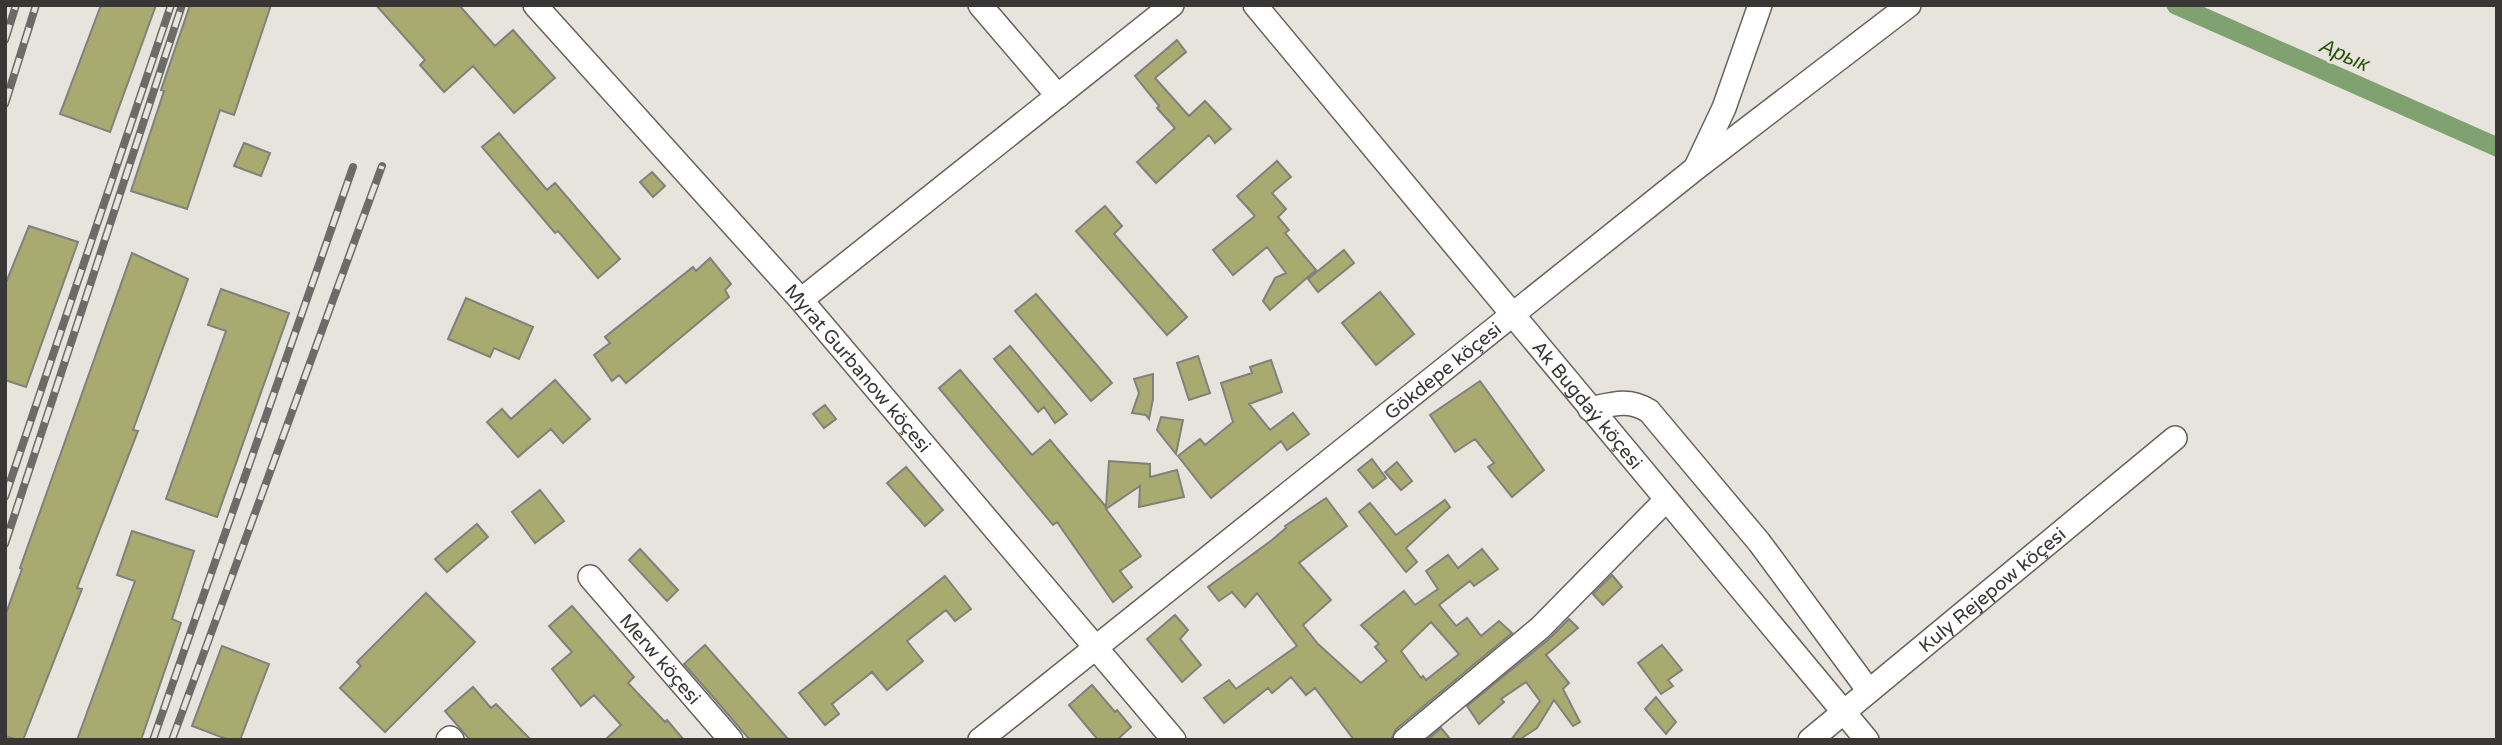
<svg xmlns="http://www.w3.org/2000/svg" width="2502" height="745" viewBox="0 0 2502 745" font-family="'Varela Round',sans-serif">
	<style>
		.lines { fill: none; stroke-linecap: round; stroke-linejoin: round }
		.canal { stroke: #80a170; stroke-width: 19 }
		.building { fill: #a9aa6f; stroke: #80817b; stroke-width: 2; fill-rule: evenodd }
		.minor-casing { stroke: #66635d; stroke-width: 26 }
		.minor { stroke: #fff; stroke-width: 23 }
		.rail-casing { stroke: #6d6b68; stroke-width: 8 }
		.rail { stroke: #e7e4de; stroke-width: 5; stroke-dasharray: 16; stroke-linecap: butt }
		.labels { text-anchor: middle; stroke-width: 5; stroke-linejoin: round; paint-order: stroke }
		.street-label { font-size: 19px; fill: #383735; stroke: #e7e4de }
		.water-label { font-size: 21px; font-style: italic; fill: #275107; stroke: #e7e4de }
	</style>
	<rect width="100%" height="100%" fill="#e7e4de"/>
	<g class="lines">
		<!-- canal -->
		<path class="canal" d="M 2176,5 L 2497,147"/>
	</g>
	<!-- building -->
	<path class="building" d="M 101,5 L 156,5 L 110,132 L 60,114 Z
		M 190,5 L 271,5 L 234,115 L 220,110 L 187,209 L 131,191 L 164,91 L 161,90 Z
		M 376,5 L 459,5 L 495,46 L 513,30 L 555,78 L 514,113 L 473,66 L 444,92 L 420,65 L 425,60 Z
		M 1177,40 L 1186,52 L 1155,78 L 1189,116 L 1205,101 L 1231,129 L 1215,143 L 1209,135 L 1156,183 L 1137,162 L 1175,128 L 1157,108 L 1159,106 L 1135,76 Z
		M 499,133 L 547,190 L 555,183 L 620,259 L 598,278 L 558,231 L 555,233 L 482,147 Z
		M 244,143 L 270,153 L 261,176 L 234,166 Z
		M 1277,161 L 1291,177 L 1272,193 L 1286,209 L 1278,217 L 1289,230 L 1285,233 L 1316,270 L 1270,310 L 1263,301 L 1275,278 L 1286,273 L 1267,247 L 1233,275 L 1213,250 L 1255,216 L 1237,196 Z
		M 652,172 L 665,186 L 653,197 L 640,182 Z
		M 1105,206 L 1122,226 L 1114,234 L 1187,317 L 1167,335 L 1076,231 Z
		M 29,226 L 78,242 L 26,387 L 5,380 L 5,285 Z
		M 1344,250 L 1354,263 L 1318,292 L 1308,279 Z
		M 132,253 L 188,279 L 133,430 L 138,431 L 77,588 L 82,589 L 23,740 L 18,740 L 5,736 L 5,616 L 22,569 L 20,568 Z
		M 710,258 L 731,284 L 725,290 L 729,297 L 626,383 L 619,375 L 612,381 L 594,355 L 610,343 L 605,337 L 693,267 L 696,271 Z
		M 221,289 L 289,313 L 217,517 L 166,499 L 226,331 L 208,325 Z
		M 1380,292 L 1414,334 L 1376,365 L 1342,323 Z
		M 1036,294 L 1112,383 L 1091,401 L 1015,311 Z
		M 466,298 L 533,327 L 519,359 L 494,348 L 490,357 L 448,339 Z
		M 1010,346 L 1067,414 L 1055,423 L 1044,407 L 1038,412 L 994,359 Z
		M 1198,356 L 1210,393 L 1189,400 L 1177,363 Z
		M 1271,360 L 1282,392 L 1249,404 L 1270,430 L 1293,413 L 1309,434 L 1287,450 L 1281,441 L 1211,498 L 1178,456 L 1200,439 L 1205,445 L 1233,422 L 1221,383 L 1252,373 L 1250,367 Z
		M 960,370 L 1032,455 L 1050,440 L 1106,507 L 1109,461 L 1150,464 L 1150,477 L 1177,470 L 1184,497 L 1139,507 L 1140,486 L 1106,509 L 1141,556 L 1120,571 L 1132,587 L 1113,602 L 1057,522 L 1053,525 L 939,388 Z
		M 1153,374 L 1153,399 L 1149,419 L 1146,415 L 1132,413 L 1139,393 L 1134,379 Z
		M 555,380 L 590,419 L 563,443 L 551,429 L 518,457 L 487,422 L 502,409 L 511,419 Z
		M 1480,381 L 1544,470 L 1512,497 L 1488,467 L 1494,463 L 1475,439 L 1455,452 L 1430,415 Z
		M 825,405 L 836,419 L 824,428 L 813,414 Z
		M 1161,417 L 1183,420 L 1176,454 L 1157,430 Z
		M 1372,459 L 1386,478 L 1373,488 L 1358,470 Z
		M 1397,462 L 1412,481 L 1401,490 L 1385,472 Z
		M 906,467 L 943,510 L 925,526 L 887,483 Z
		M 540,490 L 564,521 L 535,543 L 512,512 Z
		M 1326,498 L 1347,526 L 1299,563 L 1331,600 L 1303,625 L 1318,644 L 1361,683 L 1387,661 L 1375,647 L 1379,644 L 1361,625 L 1404,591 L 1415,605 L 1438,589 L 1426,571 L 1448,555 L 1458,568 L 1482,549 L 1498,569 L 1474,586 L 1470,581 L 1439,605 L 1456,626 L 1467,618 L 1481,636 L 1499,621 L 1512,633 L 1396,729 L 1391,740 L 1354,740 L 1315,688 L 1306,695 L 1291,677 L 1272,693 L 1268,688 L 1224,723 L 1204,698 L 1229,680 L 1236,689 L 1297,646 L 1257,593 L 1245,607 L 1232,592 L 1219,601 L 1208,587 L 1272,540 L 1286,528 L 1285,526 ZM 1431,622 L 1459,654 L 1426,680 L 1423,676 L 1421,678 L 1401,651 Z
		M 1445,500 L 1450,507 L 1406,548 L 1417,562 L 1406,572 L 1359,512 L 1370,503 L 1396,535 Z
		M 477,524 L 488,537 L 447,572 L 435,559 Z
		M 132,531 L 194,551 L 172,619 L 181,623 L 141,740 L 77,740 L 135,581 L 117,575 Z
		M 640,549 L 678,590 L 667,601 L 629,560 Z
		M 1612,575 L 1622,587 L 1603,605 L 1593,594 Z
		M 945,576 L 971,609 L 955,621 L 946,610 L 907,641 L 923,661 L 887,690 L 872,672 L 832,704 L 839,714 L 825,725 L 799,693 Z
		M 426,593 L 475,642 L 385,732 L 340,688 L 361,666 L 357,662 Z
		M 572,606 L 634,677 L 628,683 L 665,722 L 667,720 L 684,740 L 605,740 L 621,725 L 594,695 L 581,706 L 552,669 L 572,652 L 549,626 Z
		M 1175,615 L 1188,630 L 1180,639 L 1201,665 L 1182,682 L 1147,639 Z
		M 1569,619 L 1578,628 L 1546,655 L 1569,683 L 1563,689 L 1580,722 L 1573,726 L 1554,700 L 1537,728 L 1519,740 L 1511,740 L 1540,701 L 1526,682 L 1501,699 L 1504,702 L 1479,724 L 1467,706 L 1549,639 Z
		M 705,645 L 789,740 L 750,740 L 707,690 L 684,664 Z
		M 1662,645 L 1682,670 L 1668,680 L 1673,686 L 1661,694 L 1638,663 Z
		M 222,646 L 269,664 L 240,740 L 229,740 L 192,726 Z
		M 1092,685 L 1115,712 L 1117,710 L 1131,727 L 1117,740 L 1098,740 L 1069,705 Z
		M 473,687 L 491,708 L 496,704 L 531,740 L 470,740 L 445,711 Z
		M 1656,697 L 1676,722 L 1666,734 L 1645,709 Z
		M 1441,728 L 1451,740 L 1427,740 Z"/>
	<g class="lines">
		<defs>
			<g id="minor">
				<path id="s1" d="M 535,5 L 801,300 L 1174,740"/>
				<path d="M 980,5 L 1058,96"/>
				<path id="s2" d="M 1255,5 L 1867,740"/>
				<path d="M 1697,165 L 1724,108 L 1760,5"/>
				<path d="M 801,300 L 1172,5"/>
				<path d="M 1590,409 C 1612,404 1629,398 1649,411 L 1759,542 L 1869,691"/>
				<path id="s3" d="M 590,577 L 731,740"/>
				<path d="M 448,740 L 450,738 L 452,740"/>
				<path id="s4" d="M 980,740 L 1696,168 L 1909,5"/>
				<path d="M 1405,740 L 1540,628 L 1666,500"/>
				<path id="s5" d="M 1810,740 L 2175,438"/>
			</g>
		</defs>
		<!-- minor casing -->
		<use href="#minor" class="minor-casing"/>
		<!-- minor -->
		<use href="#minor" class="minor"/>
		<defs>
			<path id="rail" d="M 5,40 L 16,5
				M 5,104 L 36,5
				M 5,497 L 171,5
				M 5,544 L 182,5
				M 153,740 L 353,167
				M 172,740 L 382,166"/>
		</defs>
		<!-- rail casing -->
		<use href="#rail" class="rail-casing"/>
		<!-- rail -->
		<use href="#rail" class="rail"/>
	</g>
	<g class="labels">
		<!-- street labels -->
		<g class="street-label">
			<text dy="7" stroke="none"><textPath href="#s1" startOffset="486">Myrat Gurbanow köçesi</textPath></text>
			<text dy="7" stroke="none"><textPath href="#s4" startOffset="592">Gökdepe köçesi</textPath></text>
			<text dy="7" stroke="none"><textPath href="#s2" startOffset="520">Ak Bugdaý köçesi</textPath></text>
			<text dy="7" stroke="none"><textPath href="#s5" startOffset="236">Kuly Rejepow köçesi</textPath></text>
			<text dy="7" stroke="none"><textPath href="#s3" startOffset="108">Merw köçesi</textPath></text>
		</g>
		<!-- water labels -->
		<g class="water-label">
			<text transform="translate(2345 55) rotate(24)" y="7">Арык</text>
		</g>
	</g>
	<!-- border -->
	<rect width="2502" height="745" fill="none" stroke="#383735" stroke-width="14"/>
</svg>
